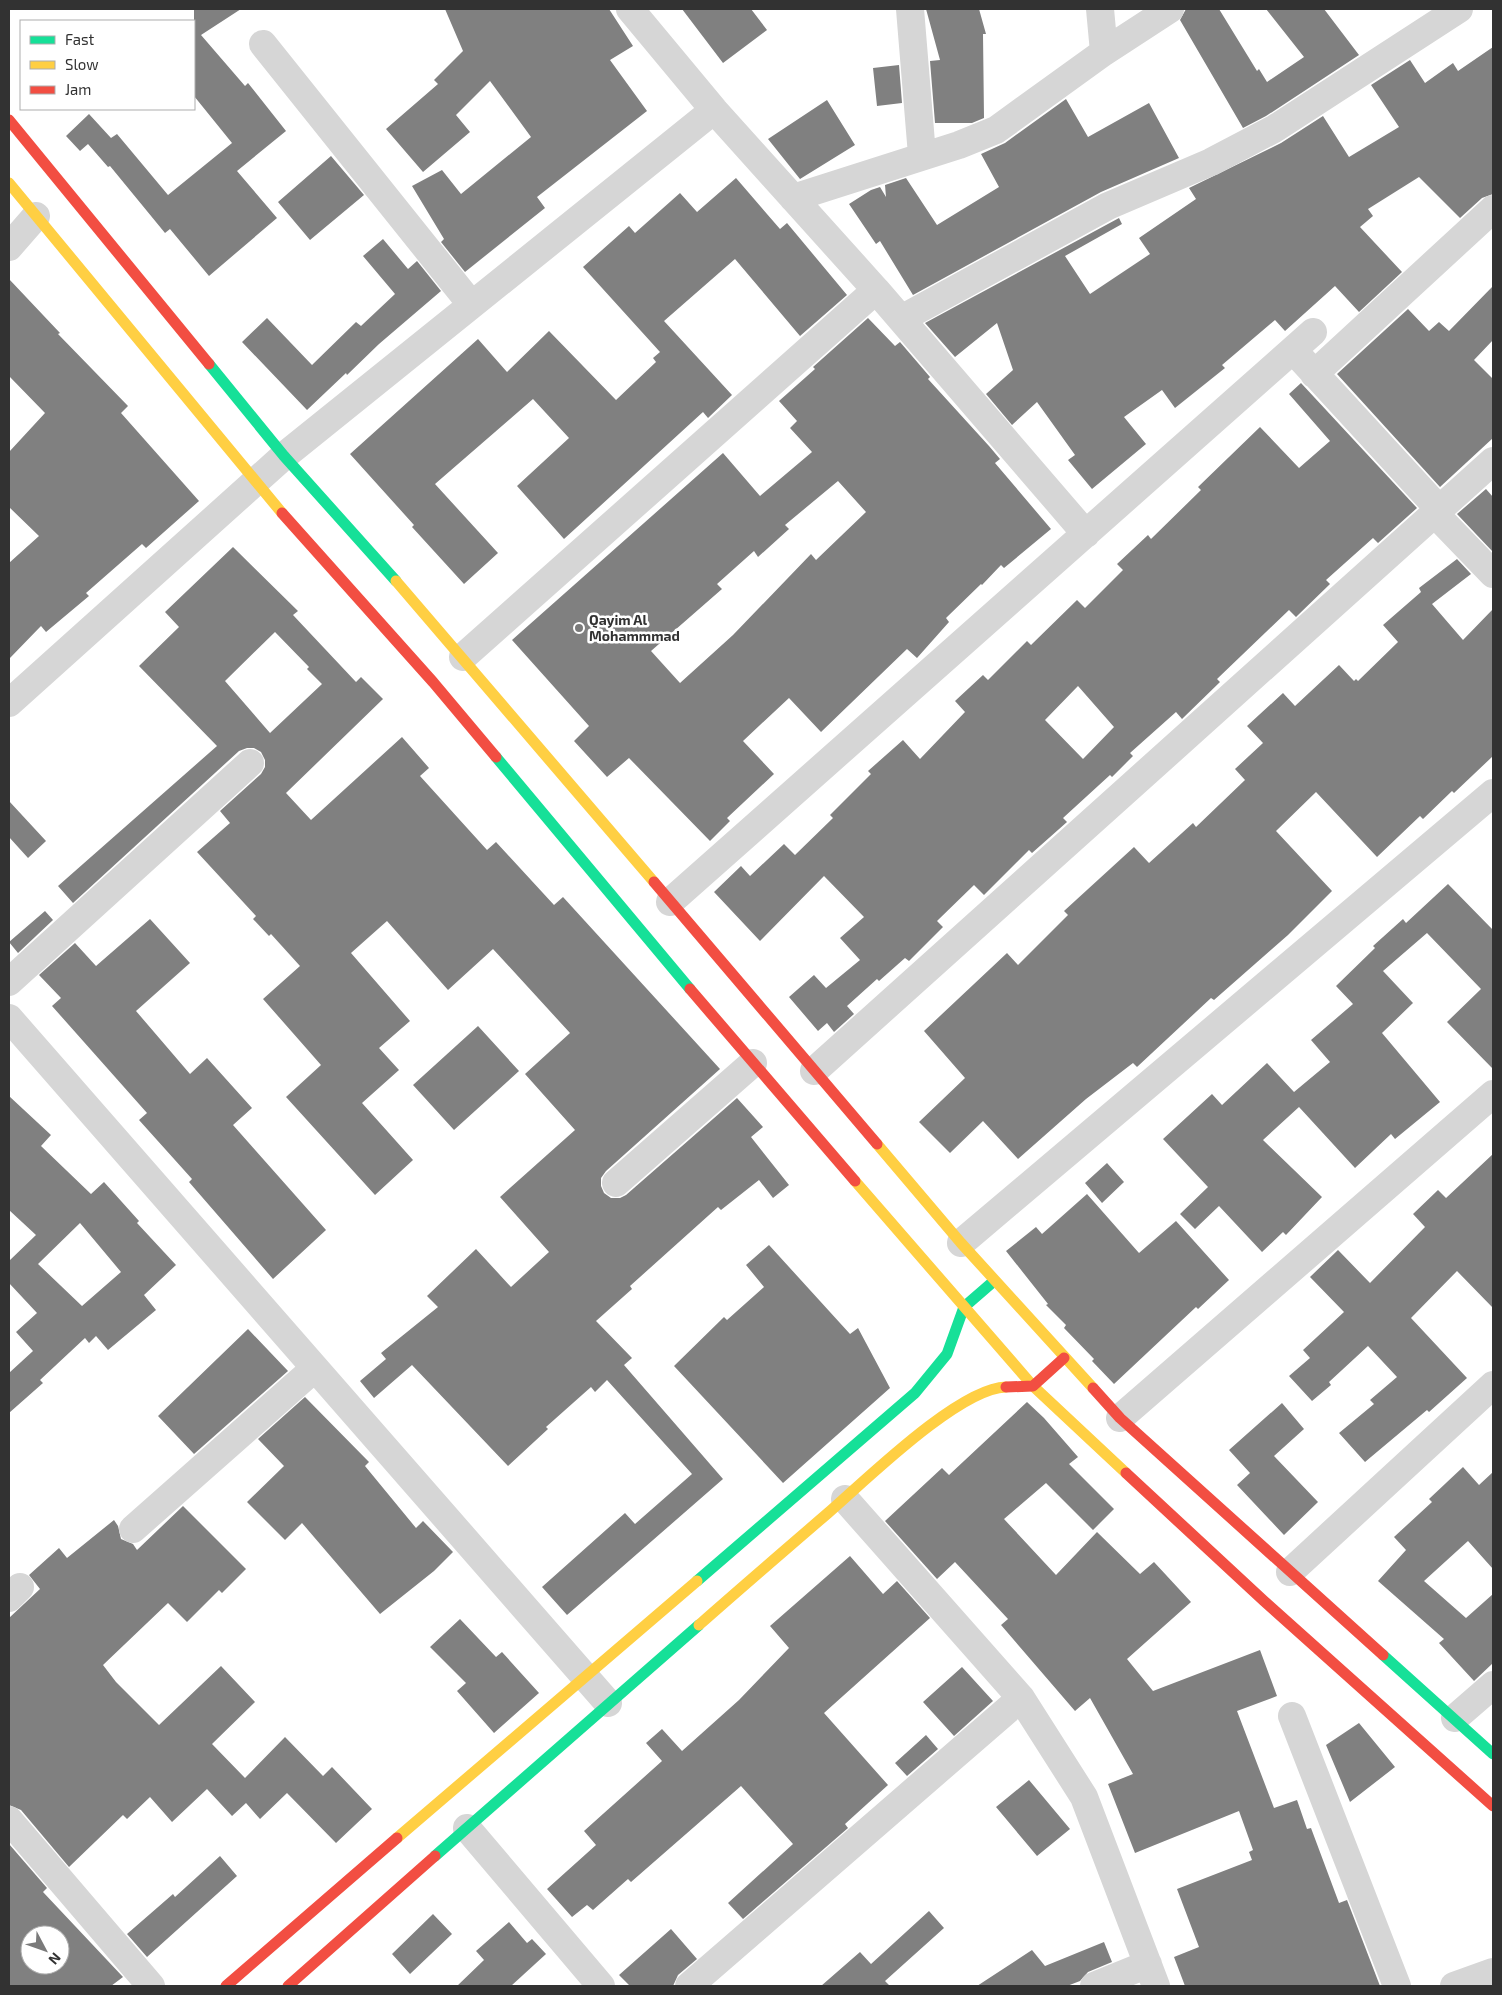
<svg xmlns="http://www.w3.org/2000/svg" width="1502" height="1995" viewBox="0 0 1502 1995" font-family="'Exo 2',sans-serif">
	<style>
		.building { fill: #808080; fill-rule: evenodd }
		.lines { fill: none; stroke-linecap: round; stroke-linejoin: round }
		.street { stroke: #d6d6d6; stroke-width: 28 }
		.fast { stroke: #16e098; stroke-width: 11 }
		.slow { stroke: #ffcf43; stroke-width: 11 }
		.jam { stroke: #f24e42; stroke-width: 11 }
		.poi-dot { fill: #7a7a7a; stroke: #fff; stroke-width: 2 }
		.labels { text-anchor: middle; stroke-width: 5; stroke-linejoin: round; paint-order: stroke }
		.poi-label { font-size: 14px; font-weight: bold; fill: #323232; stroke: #fff; text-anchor: start }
	</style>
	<rect width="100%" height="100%" fill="#fff"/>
	<!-- building -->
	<path class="building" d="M 194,9 L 241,9 L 201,35 L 245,86 L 248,83 L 286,131 L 237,171 L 277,218 L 209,276 L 170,229 L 165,233 L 110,166 L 108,167 L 88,144 L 80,151 L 66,136 L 89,114 L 111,138 L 117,134 L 168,195 L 232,143 L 194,96 Z
		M 445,9 L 609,9 L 633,46 L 610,60 L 647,111 L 537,197 L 545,208 L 465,272 L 441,242 L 444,239 L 412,186 L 442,170 L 461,194 L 531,137 L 490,81 L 456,115 L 470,132 L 423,172 L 386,129 L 438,84 L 434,80 L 463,51 Z
		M 682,9 L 751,9 L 767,30 L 723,63 Z
		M 926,9 L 979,9 L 986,34 L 983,34 L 984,118 L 972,123 L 935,123 L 930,61 L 940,60 Z
		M 1186,9 L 1219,9 L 1257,71 L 1259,69 L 1267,82 L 1304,57 L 1266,9 L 1324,9 L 1359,55 L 1266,116 L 1243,128 L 1180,20 Z
		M 1493,47 L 1493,194 L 1482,198 L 1460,218 L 1419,177 L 1368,209 L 1373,216 L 1360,227 L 1402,272 L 1359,312 L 1335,286 L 1285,331 L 1275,320 L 1222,365 L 1225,368 L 1175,408 L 1162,390 L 1124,417 L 1146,444 L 1092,489 L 1068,460 L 1075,455 L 1037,402 L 1012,425 L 986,394 L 1013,370 L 997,323 L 955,357 L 925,323 L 1119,218 L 1122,224 L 1065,256 L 1090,294 L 1150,254 L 1139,238 L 1196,199 L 1189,188 L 1281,143 L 1323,116 L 1349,157 L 1399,127 L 1371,85 L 1410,60 L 1425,83 L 1453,63 L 1458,71 Z
		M 899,65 L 902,103 L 877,106 L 873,68 Z
		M 1066,99 L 1088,137 L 1149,103 L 1179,158 L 1101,192 L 913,295 L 880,241 L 876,244 L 849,204 L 871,190 L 880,187 L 886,197 L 885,185 L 906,178 L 937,225 L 999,187 L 981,154 L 1005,143 Z
		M 827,100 L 855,145 L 800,179 L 768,139 Z
		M 331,156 L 364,195 L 310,240 L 278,202 Z
		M 736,178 L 780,229 L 787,223 L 847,295 L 800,336 L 735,259 L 664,321 L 732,395 L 708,418 L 703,412 L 564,539 L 517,486 L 569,438 L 533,399 L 435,484 L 498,553 L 464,584 L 412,527 L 414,525 L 350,454 L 478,339 L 507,372 L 549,331 L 616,400 L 656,362 L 653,358 L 660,352 L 583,267 L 629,226 L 635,233 L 680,193 L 697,212 Z
		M 383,239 L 408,269 L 417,261 L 441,291 L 379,344 L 347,375 L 346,373 L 307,410 L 242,342 L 267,318 L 312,365 L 356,322 L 361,326 L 395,294 L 363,256 Z
		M 9,279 L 60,333 L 58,334 L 128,406 L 121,413 L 199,501 L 146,548 L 142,544 L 86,593 L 89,596 L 46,632 L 41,626 L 9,659 L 9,563 L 39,536 L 9,507 L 9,452 L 45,413 L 9,376 Z
		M 1493,286 L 1493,340 L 1474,360 L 1493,379 L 1493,438 L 1440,487 L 1337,374 L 1408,309 L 1429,331 L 1439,322 L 1449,331 Z
		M 868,318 L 895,346 L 900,342 L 930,377 L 928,379 L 989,446 L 1000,459 L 995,463 L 1051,529 L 1004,568 L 1001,565 L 982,585 L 981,584 L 946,618 L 949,622 L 917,658 L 907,649 L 821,732 L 789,698 L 743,741 L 774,774 L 727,818 L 730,821 L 710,841 L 629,758 L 607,777 L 574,741 L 589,726 L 512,640 L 723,453 L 760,496 L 812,452 L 790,428 L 797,421 L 779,401 L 815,369 L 813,367 ZM 838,481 L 866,512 L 816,560 L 811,554 L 733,635 L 680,683 L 651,651 L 722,589 L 717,584 L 754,551 L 758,557 L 789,529 L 785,525 Z
		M 1301,383 L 1417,508 L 1378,543 L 1373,538 L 1326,580 L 1330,584 L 1296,617 L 1289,610 L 1217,679 L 1220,682 L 1182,719 L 1176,712 L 1130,753 L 1133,756 L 1112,777 L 1110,775 L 1063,818 L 1067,822 L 1032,853 L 1029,850 L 984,895 L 974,885 L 937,921 L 943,927 L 909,961 L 905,958 L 879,981 L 877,979 L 847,1006 L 854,1014 L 834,1032 L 827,1023 L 818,1031 L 789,997 L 814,975 L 826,988 L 860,960 L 840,938 L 864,917 L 824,876 L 760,941 L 714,892 L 741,866 L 750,876 L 784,844 L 795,855 L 833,818 L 830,815 L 871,774 L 868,771 L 903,740 L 920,759 L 965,712 L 955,701 L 983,675 L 988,680 L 1027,641 L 1031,645 L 1077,600 L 1085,608 L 1123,570 L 1117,564 L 1148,535 L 1151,539 L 1201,490 L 1198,487 L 1260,427 L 1299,468 L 1330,441 L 1289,394 ZM 1078,686 L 1114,727 L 1083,759 L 1045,720 Z
		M 1486,489 L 1493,497 L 1493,552 L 1457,514 Z
		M 233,547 L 298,611 L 293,615 L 356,682 L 361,677 L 383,699 L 286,793 L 311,820 L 402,737 L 429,768 L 420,776 L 487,850 L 496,842 L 554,905 L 563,897 L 720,1069 L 606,1171 L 601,1178 L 601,1186 L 604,1193 L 611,1198 L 620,1198 L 626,1195 L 737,1098 L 763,1127 L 751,1137 L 789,1185 L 773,1198 L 759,1180 L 721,1210 L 718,1207 L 630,1286 L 632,1289 L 596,1321 L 632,1358 L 624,1365 L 723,1479 L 567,1615 L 542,1587 L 625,1513 L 635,1524 L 692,1474 L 607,1380 L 595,1392 L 591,1387 L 546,1427 L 548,1429 L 508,1466 L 412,1365 L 374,1398 L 360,1381 L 386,1359 L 381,1353 L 438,1307 L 427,1296 L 476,1249 L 511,1287 L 549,1252 L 500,1197 L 575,1130 L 525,1074 L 570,1033 L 493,949 L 448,990 L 387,921 L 351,953 L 410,1021 L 379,1048 L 399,1070 L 362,1103 L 413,1160 L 375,1195 L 286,1097 L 321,1065 L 263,999 L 300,966 L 271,934 L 269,936 L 253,919 L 256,916 L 197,852 L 230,823 L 220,811 L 261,774 L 265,767 L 265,760 L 261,752 L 254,748 L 247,748 L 239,751 L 73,903 L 58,886 L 217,746 L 139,666 L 179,627 L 165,612 ZM 275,632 L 309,667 L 307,669 L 322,684 L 270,733 L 225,681 Z
		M 1457,559 L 1471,574 L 1432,604 L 1463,640 L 1493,609 L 1493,756 L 1454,793 L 1452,791 L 1423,819 L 1420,816 L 1377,857 L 1316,792 L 1276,831 L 1332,891 L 1288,935 L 1214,1000 L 1211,998 L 1137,1067 L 1133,1063 L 1086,1099 L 1018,1159 L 983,1121 L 950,1153 L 919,1122 L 965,1078 L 924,1031 L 1007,953 L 1018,965 L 1068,915 L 1064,911 L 1134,847 L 1149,863 L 1193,823 L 1196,827 L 1245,780 L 1235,769 L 1263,743 L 1247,726 L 1283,693 L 1295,706 L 1339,665 L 1354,681 L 1356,679 L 1358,681 L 1398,642 L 1383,625 L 1421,592 L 1419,588 Z
		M 9,801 L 46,841 L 28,858 L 9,837 Z
		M 1448,884 L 1493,930 L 1493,1069 L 1447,1022 L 1481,989 L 1427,933 L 1383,971 L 1413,1003 L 1382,1033 L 1440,1102 L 1395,1139 L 1391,1134 L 1355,1168 L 1299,1107 L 1263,1140 L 1322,1197 L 1286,1235 L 1283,1232 L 1262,1252 L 1219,1206 L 1195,1229 L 1180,1214 L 1208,1187 L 1163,1139 L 1212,1094 L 1222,1105 L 1267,1063 L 1294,1092 L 1330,1062 L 1311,1040 L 1353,1004 L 1336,986 L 1375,948 L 1373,946 L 1403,919 L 1406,923 Z
		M 45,911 L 53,920 L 18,953 L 9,942 Z
		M 150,919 L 190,963 L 136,1011 L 190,1074 L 207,1058 L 252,1108 L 233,1125 L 326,1230 L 273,1279 L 189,1182 L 192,1179 L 139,1120 L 147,1113 L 52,1006 L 61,998 L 39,975 L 75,943 L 96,966 Z
		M 478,1026 L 519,1071 L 454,1130 L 413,1085 Z
		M 9,1096 L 51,1135 L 41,1146 L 91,1194 L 104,1182 L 139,1221 L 137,1223 L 176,1265 L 144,1295 L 156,1310 L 108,1350 L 96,1336 L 89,1343 L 85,1338 L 40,1380 L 43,1383 L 9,1413 L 9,1373 L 33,1351 L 16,1332 L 37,1313 L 9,1283 L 9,1261 L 36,1235 L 9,1210 ZM 80,1223 L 121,1272 L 82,1306 L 38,1264 Z
		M 1493,1154 L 1493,1308 L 1457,1271 L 1411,1318 L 1467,1378 L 1429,1412 L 1427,1410 L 1365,1462 L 1339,1433 L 1374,1404 L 1370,1400 L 1397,1377 L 1368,1346 L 1329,1382 L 1331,1385 L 1312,1401 L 1289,1376 L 1310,1358 L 1303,1350 L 1344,1312 L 1310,1277 L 1338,1250 L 1370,1283 L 1425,1227 L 1413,1214 L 1438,1190 L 1446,1198 Z
		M 1107,1163 L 1124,1182 L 1102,1203 L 1085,1183 Z
		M 1087,1194 L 1139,1253 L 1176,1221 L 1229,1280 L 1198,1309 L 1196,1307 L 1114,1384 L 1092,1361 L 1094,1359 L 1064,1328 L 1066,1325 L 1046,1305 L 1048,1304 L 1006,1251 L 1036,1227 L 1042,1234 Z
		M 769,1245 L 850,1334 L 858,1328 L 890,1388 L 783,1483 L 674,1366 L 724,1317 L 727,1320 L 764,1287 L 746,1265 Z
		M 248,1329 L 288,1371 L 194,1454 L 158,1416 Z
		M 305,1397 L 369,1462 L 365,1466 L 416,1528 L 423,1521 L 453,1552 L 434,1571 L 380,1614 L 302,1523 L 285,1540 L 247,1502 L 284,1466 L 258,1439 Z
		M 1027,1402 L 1044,1418 L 1078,1457 L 1069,1464 L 1114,1509 L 1093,1530 L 1046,1483 L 1004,1519 L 1056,1575 L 1097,1532 L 1140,1574 L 1154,1562 L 1191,1602 L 1127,1659 L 1153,1691 L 1260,1650 L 1277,1696 L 1237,1711 L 1274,1808 L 1297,1800 L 1307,1829 L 1311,1828 L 1339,1903 L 1347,1900 L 1380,1986 L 1185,1986 L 1174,1957 L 1199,1947 L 1177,1889 L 1252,1860 L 1249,1852 L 1253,1850 L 1239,1811 L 1135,1853 L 1108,1784 L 1133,1774 L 1090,1698 L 1075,1711 L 1001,1625 L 1008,1619 L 955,1562 L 937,1579 L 885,1521 L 942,1468 L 949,1475 Z
		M 1282,1403 L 1304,1429 L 1274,1456 L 1318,1502 L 1284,1535 L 1237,1485 L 1250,1473 L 1229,1450 Z
		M 1463,1467 L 1479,1485 L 1493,1472 L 1493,1569 L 1468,1541 L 1424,1581 L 1466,1618 L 1493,1594 L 1493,1663 L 1474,1681 L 1439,1643 L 1444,1639 L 1378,1581 L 1406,1550 L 1394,1537 L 1432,1502 L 1429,1499 Z
		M 183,1506 L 246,1569 L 222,1593 L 219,1590 L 187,1622 L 168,1603 L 103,1665 L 116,1682 L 159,1725 L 221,1666 L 255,1702 L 212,1744 L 245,1778 L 285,1737 L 323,1776 L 332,1767 L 372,1809 L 336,1843 L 287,1793 L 260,1819 L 246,1803 L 232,1816 L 207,1789 L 172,1822 L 150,1797 L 127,1819 L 123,1815 L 69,1867 L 21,1810 L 9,1805 L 9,1618 L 40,1589 L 29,1575 L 59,1548 L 67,1558 L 114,1520 L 118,1526 L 121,1539 L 133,1544 L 137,1550 Z
		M 850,1556 L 883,1594 L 897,1581 L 930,1618 L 824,1713 L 888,1785 L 845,1824 L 848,1828 L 743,1919 L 728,1903 L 793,1844 L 741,1786 L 631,1882 L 628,1879 L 593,1910 L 587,1905 L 572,1917 L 547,1889 L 596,1845 L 584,1831 L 662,1761 L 646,1743 L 662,1729 L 682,1751 L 739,1700 L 789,1648 L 770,1626 Z
		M 460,1619 L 496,1657 L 502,1652 L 539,1693 L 494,1733 L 457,1691 L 466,1683 L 430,1647 Z
		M 962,1667 L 993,1701 L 954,1736 L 923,1702 Z
		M 1359,1723 L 1395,1767 L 1350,1802 L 1326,1745 Z
		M 926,1735 L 938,1749 L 907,1776 L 895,1763 Z
		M 1029,1780 L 1070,1829 L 1037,1856 L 996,1807 Z
		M 9,1844 L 47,1888 L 43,1892 L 123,1977 L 111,1986 L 9,1986 ZM 30,1935 L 60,1935 L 60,1965 L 30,1965 Z
		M 220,1856 L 237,1876 L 147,1957 L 127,1934 L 173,1894 L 175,1897 Z
		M 929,1911 L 944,1928 L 885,1981 L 890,1986 L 821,1986 L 860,1952 L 871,1964 Z
		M 433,1914 L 452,1934 L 410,1974 L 392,1954 Z
		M 509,1922 L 527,1943 L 532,1939 L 546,1954 L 511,1986 L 457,1986 L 484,1960 L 476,1951 Z
		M 671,1929 L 697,1959 L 678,1975 L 673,1986 L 630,1986 L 619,1975 Z
		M 1104,1942 L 1112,1962 L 1088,1972 L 1080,1981 L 1067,1986 L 977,1986 L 1032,1950 L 1045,1966 Z"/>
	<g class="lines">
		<!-- street -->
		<path class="street" d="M 630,9 L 714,110 L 876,290 L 1086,534
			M 910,9 L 922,155
			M 1100,9 L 1104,52
			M 263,44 L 471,304
			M 793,198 L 959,145 L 996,130 L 1104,52 L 1170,9
			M 9,247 L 36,216
			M 901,319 L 1108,206 L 1211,162 L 1274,129 L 1459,9
			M 1293,350 L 1439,509 L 1439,518 L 1493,574
			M 1314,374 L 1493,209
			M 463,657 L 876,290
			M 9,703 L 284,456 L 714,110
			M 670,902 L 1313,332
			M 9,982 L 250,763
			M 9,1018 L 608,1703
			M 814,1071 L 1493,461
			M 616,1183 L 753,1063
			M 961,1243 L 1493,793
			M 1120,1418 L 1493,1094
			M 845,1499 L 1021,1698 L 1084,1797 L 1156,1986
			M 133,1529 L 315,1368
			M 1290,1572 L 1493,1385
			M 9,1598 L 20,1587
			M 1292,1716 L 1397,1986
			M 1455,1718 L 1493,1685
			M 9,1820 L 151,1986
			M 467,1828 L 601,1986
			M 689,1986 L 1021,1698
			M 1094,1986 L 1148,1964
			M 1454,1986 L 1493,1972"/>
		<!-- fast -->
		<path class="fast" d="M 209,364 L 284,456 L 396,581
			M 496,757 L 690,989
			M 697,1581 L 915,1393 L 947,1354 L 964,1307 L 994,1281
			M 1383,1655 L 1493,1754
			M 435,1856 L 699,1625"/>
		<!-- slow -->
		<path class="slow" d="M 9,183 L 282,513
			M 396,581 L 654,882
			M 877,1144 L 961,1243 L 1093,1388
			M 855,1181 L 1033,1386 L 1126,1473
			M 699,1625 C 742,1587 785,1550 828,1513 C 865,1481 959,1388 1006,1387
			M 397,1838 L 697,1581"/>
		<!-- jam -->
		<path class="jam" d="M 9,120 L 209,364
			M 282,513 L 433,682 L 496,757
			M 654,882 L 877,1144
			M 690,989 L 855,1181
			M 1006,1387 L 1033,1386 L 1064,1358
			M 1093,1388 L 1120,1418 L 1383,1655
			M 1126,1473 L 1264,1601 L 1493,1806
			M 226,1986 L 397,1838
			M 288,1986 L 435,1856"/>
	</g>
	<!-- markers -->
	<circle class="poi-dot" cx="579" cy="628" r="5"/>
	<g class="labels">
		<!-- poi labels -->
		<g class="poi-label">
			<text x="589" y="625">Qayim Al<tspan x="589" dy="16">Mohammmad</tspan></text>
		</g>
	</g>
	<!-- border -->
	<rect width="1502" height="1995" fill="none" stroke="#323232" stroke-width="20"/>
	<!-- legend -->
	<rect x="20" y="20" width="175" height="90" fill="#ffffff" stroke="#adadad"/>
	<rect x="30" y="36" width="25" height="8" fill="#16e098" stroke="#adadad"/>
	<text x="65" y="45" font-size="15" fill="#323232">Fast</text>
	<rect x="30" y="61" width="25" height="8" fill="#ffcf43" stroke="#adadad"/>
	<text x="65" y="70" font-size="15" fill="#323232">Slow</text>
	<rect x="30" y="86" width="25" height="8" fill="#f24e42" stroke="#adadad"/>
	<text x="65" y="95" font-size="15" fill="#323232">Jam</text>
	<!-- north arrow -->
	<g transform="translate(45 1950) rotate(131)"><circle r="24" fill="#ffffff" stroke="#adadad"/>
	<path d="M0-4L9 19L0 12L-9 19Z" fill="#7a7a7a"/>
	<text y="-8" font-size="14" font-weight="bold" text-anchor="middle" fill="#323232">N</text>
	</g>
</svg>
